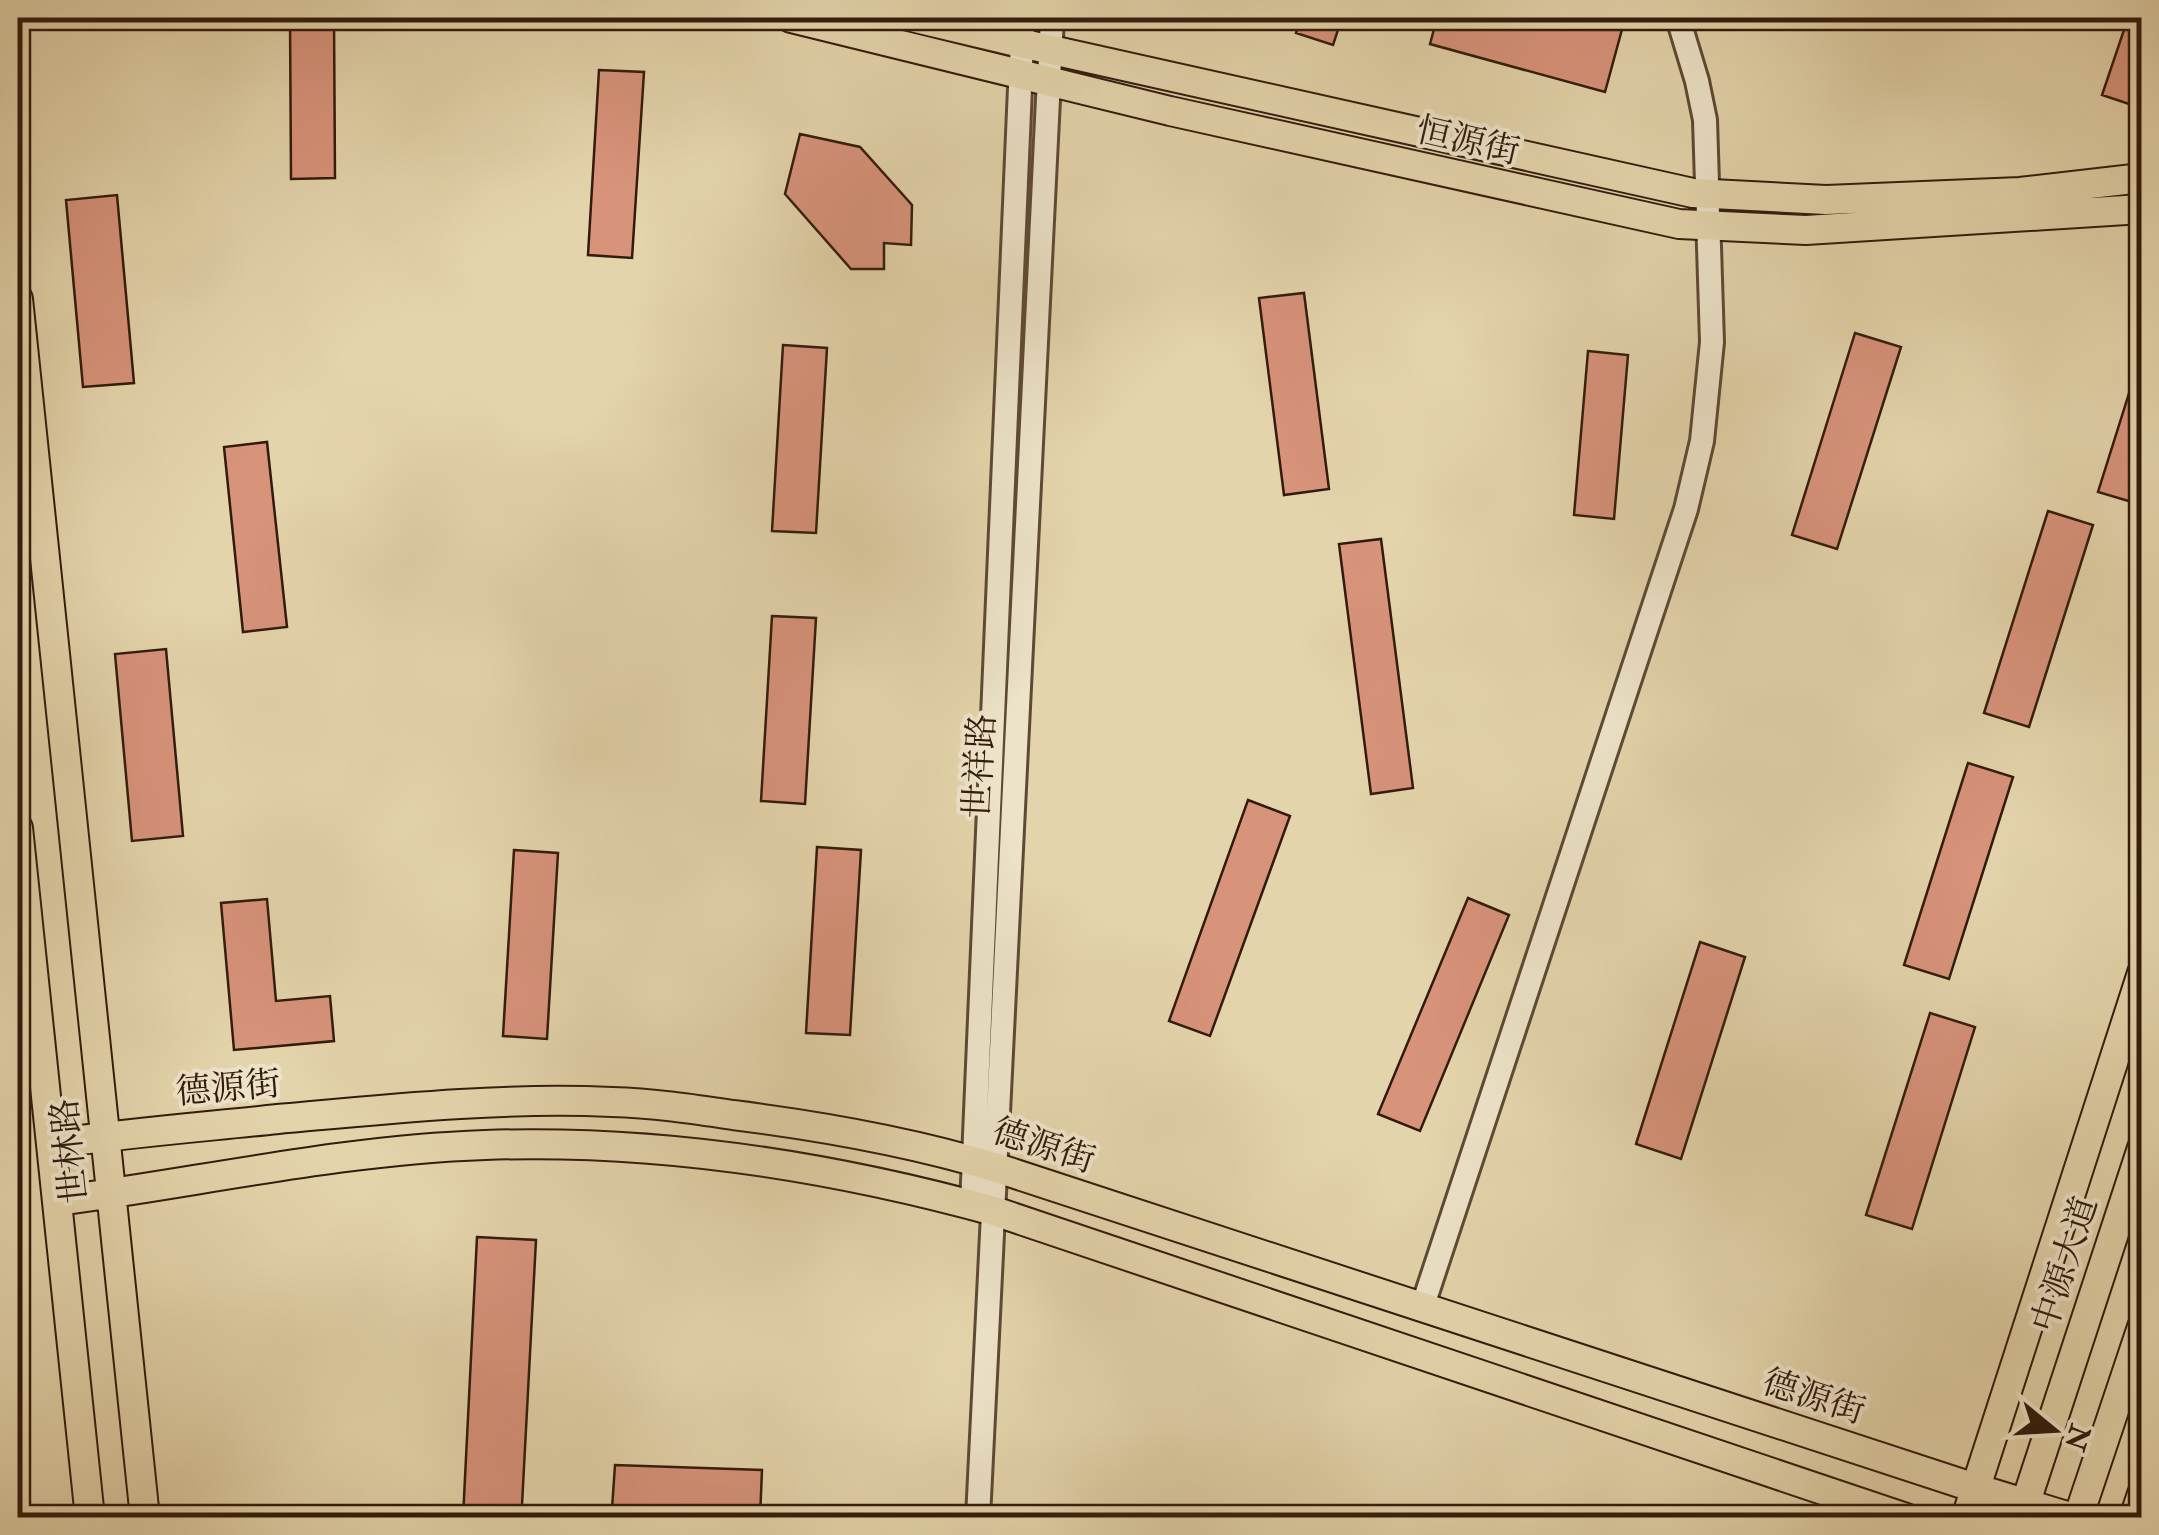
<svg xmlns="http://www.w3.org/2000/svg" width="2159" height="1535" viewBox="0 0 2159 1535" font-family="'IM FELL Double Pica','Noto Serif SC',serif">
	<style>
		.building { fill: #d8937b; stroke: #321b0d; stroke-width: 2.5 }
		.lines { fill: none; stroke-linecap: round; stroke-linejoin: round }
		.minor-casing { stroke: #5e4934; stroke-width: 28 }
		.major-casing { stroke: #321b0d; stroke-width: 32 }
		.minor { stroke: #ede3c8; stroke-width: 22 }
		.major { stroke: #e4d4ab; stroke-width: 28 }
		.labels { text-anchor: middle; stroke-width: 8; stroke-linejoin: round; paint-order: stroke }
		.street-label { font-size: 35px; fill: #321b0d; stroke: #ede3c8 }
	</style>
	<rect width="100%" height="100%" fill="#e4d4ab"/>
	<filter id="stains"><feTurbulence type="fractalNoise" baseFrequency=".002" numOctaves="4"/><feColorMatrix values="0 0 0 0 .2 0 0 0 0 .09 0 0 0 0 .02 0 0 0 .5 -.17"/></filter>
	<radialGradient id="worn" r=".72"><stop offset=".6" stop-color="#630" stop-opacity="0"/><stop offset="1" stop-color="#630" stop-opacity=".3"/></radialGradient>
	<!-- building -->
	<path class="building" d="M 290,18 L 334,18 L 335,178 L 291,179 Z
		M 1301,18 L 1342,18 L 1333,45 L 1296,33 Z
		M 1437,18 L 1609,18 L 1624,22 L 1605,92 L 1430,44 Z
		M 2128,18 L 2142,18 L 2141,108 L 2102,95 Z
		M 599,70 L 644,72 L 632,258 L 588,255 Z
		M 800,134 L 860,147 L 912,205 L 911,245 L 884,243 L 884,269 L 851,269 L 785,194 Z
		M 117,195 L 134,383 L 83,387 L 66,200 Z
		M 1304,293 L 1329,489 L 1284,495 L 1259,298 Z
		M 1855,333 L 1901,347 L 1837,549 L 1792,535 Z
		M 783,345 L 827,348 L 816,533 L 772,531 Z
		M 1588,351 L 1628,355 L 1614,519 L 1574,515 Z
		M 2142,352 L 2142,505 L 2098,492 Z
		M 267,442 L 287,627 L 243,632 L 224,447 Z
		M 2048,511 L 2093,525 L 2029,727 L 1984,713 Z
		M 1381,539 L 1413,788 L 1371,794 L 1339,544 Z
		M 772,616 L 816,618 L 805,804 L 761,801 Z
		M 166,649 L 183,836 L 132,841 L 115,654 Z
		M 1968,763 L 2013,777 L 1949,979 L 1904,965 Z
		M 1248,800 L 1290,816 L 1210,1036 L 1169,1021 Z
		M 817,847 L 861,850 L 850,1035 L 806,1033 Z
		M 514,850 L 558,853 L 547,1039 L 503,1036 Z
		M 1468,898 L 1509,915 L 1420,1131 L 1378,1114 Z
		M 267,899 L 276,1001 L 330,996 L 334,1041 L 234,1050 L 221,903 Z
		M 1700,942 L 1745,957 L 1681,1159 L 1636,1144 Z
		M 1930,1013 L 1975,1027 L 1912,1229 L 1866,1215 Z
		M 477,1237 L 536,1240 L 522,1505 L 612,1509 L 615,1465 L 762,1470 L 760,1518 L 463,1518 Z"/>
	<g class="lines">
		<defs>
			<path id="minor" d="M 972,1205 L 1023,18
				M 1422,1308 L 1686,509 L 1702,441 L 1712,342 L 1705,120 L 1697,81 L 1678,18
				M 978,1518 L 1052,18"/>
			<path id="major" d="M 791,18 L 1170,111 L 1679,224 L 1806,230 L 2142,209
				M 915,18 L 1016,42 L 1693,193 L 1826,200 L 2020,192 L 2142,178
				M 18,299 L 145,1518
				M 18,828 L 90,1518
				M 51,1144 C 126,1133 202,1127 278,1119 C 388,1109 501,1097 612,1102 C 652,1103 693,1109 733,1115 C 821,1126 908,1141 994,1167 L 1975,1488 L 2073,1518
				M 57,1201 C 200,1182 341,1150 485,1145 C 659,1139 827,1165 994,1211 L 1906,1518
				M 2021,1517 L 2142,1148
				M 1966,1518 L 2142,973
				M 2078,1518 L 2142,1327
				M 2134,1518 L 2142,1494"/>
		</defs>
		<!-- minor casing -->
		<use href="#minor" class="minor-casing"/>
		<!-- major casing -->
		<use href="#major" class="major-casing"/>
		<!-- minor -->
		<use href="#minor" class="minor"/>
		<!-- major -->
		<use href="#major" class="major"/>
	</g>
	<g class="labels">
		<!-- street labels -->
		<g class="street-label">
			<text transform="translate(1468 140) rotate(13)" y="12">恒源街</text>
			<text transform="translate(979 766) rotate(-87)" y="12">世祥路</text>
			<text transform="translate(228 1087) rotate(-5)" y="12">德源街</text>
			<text transform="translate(1044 1145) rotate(18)" y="12">德源街</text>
			<text transform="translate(69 1151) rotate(-96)" y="12">世林路</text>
			<text transform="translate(2064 1264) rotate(-72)" y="12">中源大道</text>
			<text transform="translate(1814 1396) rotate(18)" y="12">德源街</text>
		</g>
	</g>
	<!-- margin -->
	<rect width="2159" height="1535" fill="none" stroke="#e4d4ab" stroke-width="60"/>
	<rect x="20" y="20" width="2119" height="1495" fill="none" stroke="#321b0d" stroke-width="5"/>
	<rect x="30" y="30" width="2099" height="1475" fill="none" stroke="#321b0d" stroke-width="2.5"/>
	<!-- north arrow -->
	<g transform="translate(2054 1430) rotate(108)" stroke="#ede3c8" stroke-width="8" paint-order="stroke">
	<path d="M0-8L18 38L0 25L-18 38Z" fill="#321b0d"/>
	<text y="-15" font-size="28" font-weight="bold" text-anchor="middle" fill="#321b0d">N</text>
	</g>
	<rect width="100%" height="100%" filter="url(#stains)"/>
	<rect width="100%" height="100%" fill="url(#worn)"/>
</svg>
